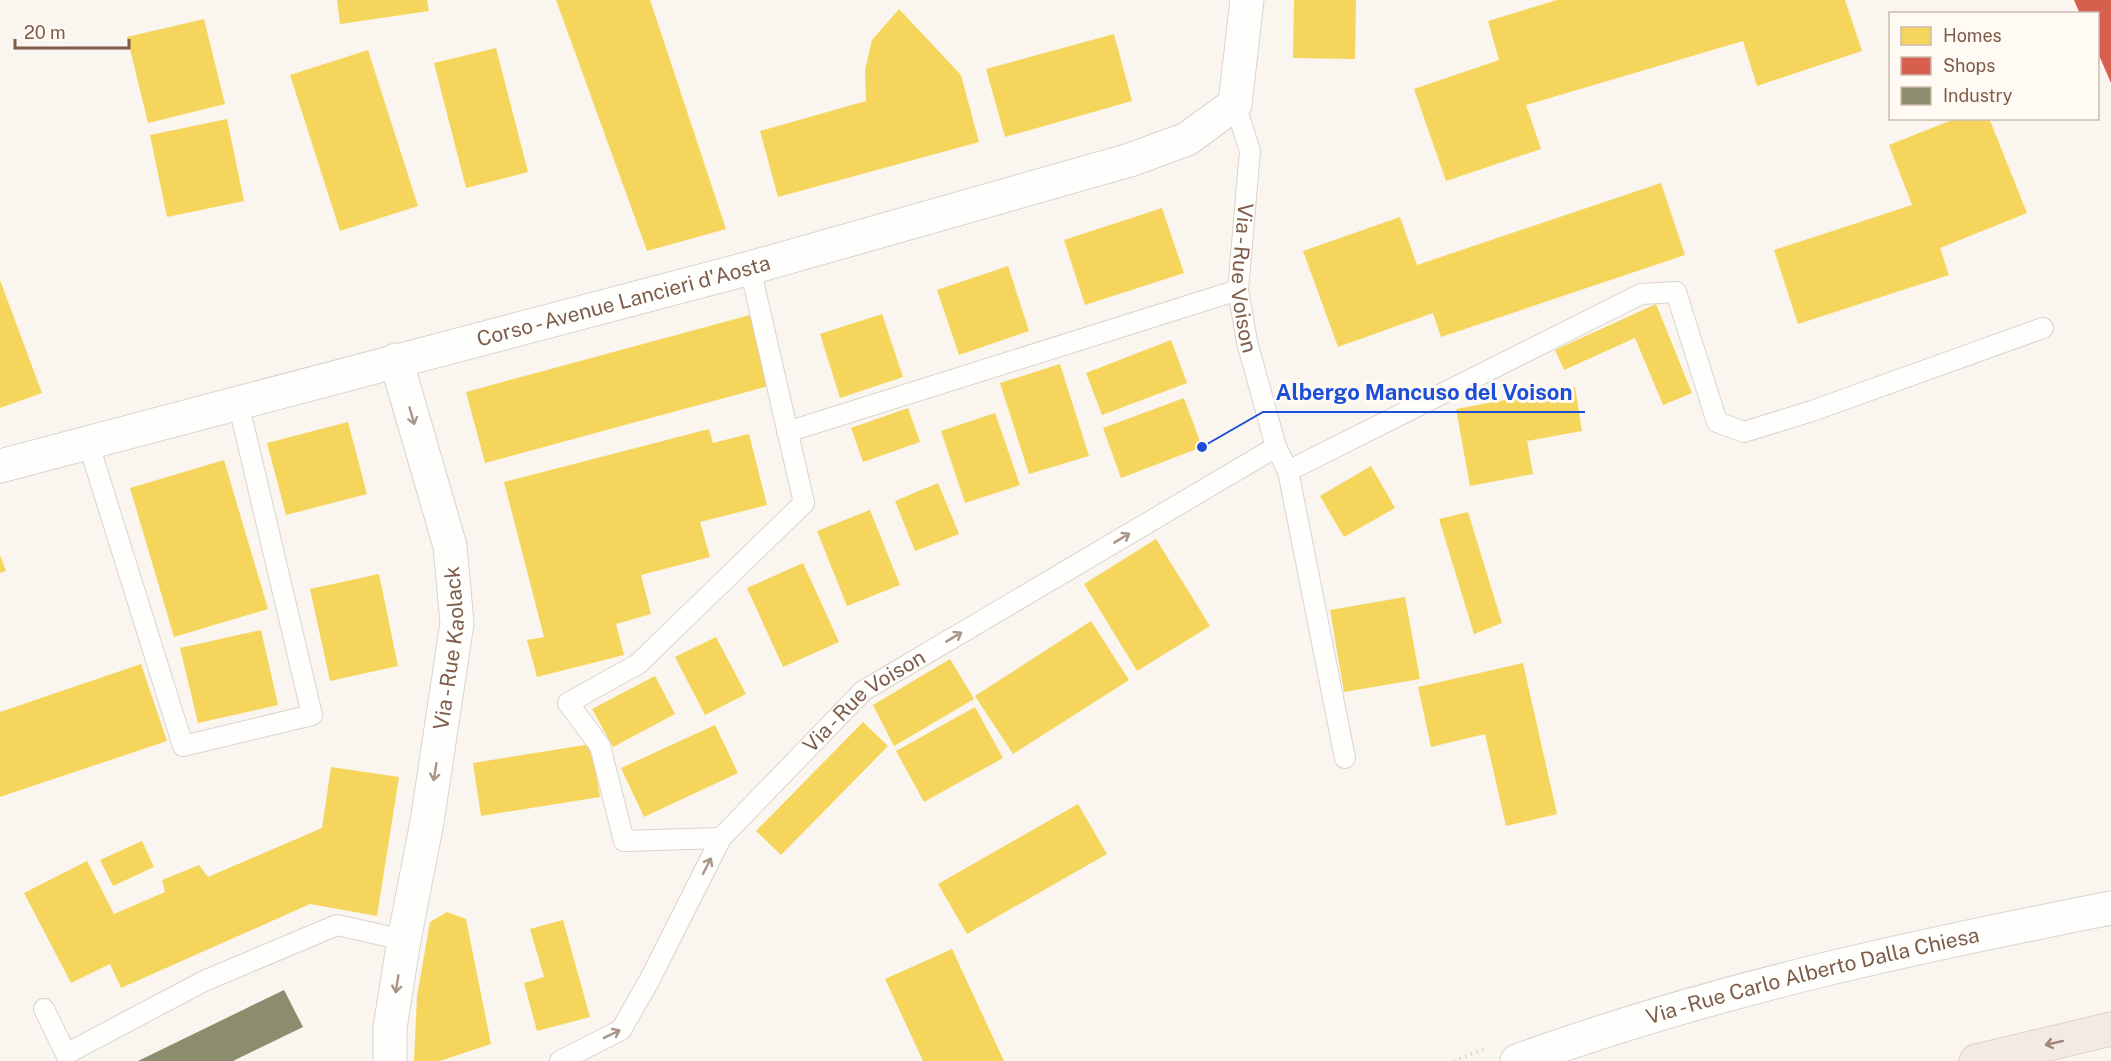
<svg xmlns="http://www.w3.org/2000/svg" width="2111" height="1061" viewBox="0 0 2111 1061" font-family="'Public Sans',sans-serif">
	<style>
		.homes { fill: #f6d55c }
		.shops { fill: #d6604d }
		.industry { fill: #8c8c6e }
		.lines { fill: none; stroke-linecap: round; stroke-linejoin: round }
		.service-casing { stroke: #dad3cd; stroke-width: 22 }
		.minor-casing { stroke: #dad3cd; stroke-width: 35 }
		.motorway-casing { stroke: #dcd2ca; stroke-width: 35 }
		.path { stroke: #ddd5ce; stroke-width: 4; stroke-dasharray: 1.5 4.5; stroke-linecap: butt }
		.service { stroke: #fefefd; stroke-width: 20 }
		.minor { stroke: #fefefd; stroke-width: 33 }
		.motorway { stroke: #f3eae6; stroke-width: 33 }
		.oneway { stroke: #ab9588 }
		.oneway2 { stroke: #a18778 }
		.labels { text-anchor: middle; stroke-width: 6; stroke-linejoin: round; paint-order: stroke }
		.street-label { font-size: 21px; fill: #7e5c49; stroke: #fffaf3 }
		.leader { fill: none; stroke: #1d4ed8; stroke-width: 2 }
		.callout-dot { fill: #1d4ed8; stroke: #fffaf3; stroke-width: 2 }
		.callout-label { font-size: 22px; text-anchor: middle; font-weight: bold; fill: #1d4ed8; stroke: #fffaf3; stroke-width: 6; stroke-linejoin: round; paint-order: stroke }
	</style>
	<rect width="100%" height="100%" fill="#faf6ef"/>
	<!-- homes -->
	<path class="homes" d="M 337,0 L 427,0 L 429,11 L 340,24 Z
		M 556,0 L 650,0 L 726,229 L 647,251 Z
		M 1294,0 L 1356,0 L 1355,59 L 1293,58 Z
		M 1557,0 L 1845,0 L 1862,51 L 1757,86 L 1743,41 L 1526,105 L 1541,149 L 1446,181 L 1414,89 L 1499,60 L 1488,21 Z
		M 899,9 L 961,75 L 979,142 L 778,197 L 760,131 L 866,101 L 865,70 L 872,40 Z
		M 204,19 L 225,104 L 148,123 L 127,37 Z
		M 1114,34 L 1132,101 L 1005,137 L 986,69 Z
		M 496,48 L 528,172 L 466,188 L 434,63 Z
		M 368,50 L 418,206 L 340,231 L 290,75 Z
		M 1957,118 L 1989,118 L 2027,213 L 1940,248 L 1949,275 L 1798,324 L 1774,250 L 1912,205 L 1889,145 Z
		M 227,119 L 244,201 L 167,217 L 150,135 Z
		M 1661,183 L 1685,255 L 1441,337 L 1433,313 L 1338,347 L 1303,251 L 1400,217 L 1417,265 Z
		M 1162,208 L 1184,273 L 1085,305 L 1064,240 Z
		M 1008,266 L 1029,331 L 959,355 L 937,290 Z
		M 0,280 L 42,393 L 0,408 Z
		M 1656,304 L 1692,393 L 1663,405 L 1635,338 L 1564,370 L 1555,350 Z
		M 882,314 L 903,377 L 840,398 L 820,334 Z
		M 750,315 L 769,386 L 485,463 L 466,392 Z
		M 1171,340 L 1187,383 L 1102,415 L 1086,373 Z
		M 1060,364 L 1089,456 L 1029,474 L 1000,383 Z
		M 1575,387 L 1582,431 L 1527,441 L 1533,474 L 1470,486 L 1456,409 Z
		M 1184,398 L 1202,447 L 1121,478 L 1103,428 Z
		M 908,408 L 920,442 L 863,462 L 851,428 Z
		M 995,413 L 1020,485 L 965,503 L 941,431 Z
		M 348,422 L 367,494 L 286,515 L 267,443 Z
		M 709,429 L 713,443 L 749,434 L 767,505 L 700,522 L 710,557 L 641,575 L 651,614 L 616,624 L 624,655 L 537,677 L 527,640 L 544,637 L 504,482 Z
		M 224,460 L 268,609 L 174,637 L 130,488 Z
		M 1371,466 L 1395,508 L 1344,537 L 1320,496 Z
		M 938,483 L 959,534 L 915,551 L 895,501 Z
		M 870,510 L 900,585 L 847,606 L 817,531 Z
		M 1468,512 L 1502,623 L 1474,634 L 1439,519 Z
		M 1156,539 L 1210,626 L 1137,671 L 1084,584 Z
		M 0,555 L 6,571 L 0,573 Z
		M 803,563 L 839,642 L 783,667 L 747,588 Z
		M 379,574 L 398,666 L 330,681 L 310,589 Z
		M 1405,597 L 1420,679 L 1344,692 L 1330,610 Z
		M 1091,621 L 1129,680 L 1013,754 L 975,696 Z
		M 261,630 L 278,705 L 198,723 L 180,648 Z
		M 716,637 L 746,694 L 705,715 L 675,657 Z
		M 950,659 L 974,699 L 894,746 L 873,705 Z
		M 1523,663 L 1557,814 L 1506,826 L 1485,734 L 1431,747 L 1418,687 Z
		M 141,664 L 167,741 L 0,797 L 0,712 Z
		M 655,676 L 675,714 L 613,747 L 592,709 Z
		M 975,707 L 1003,758 L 924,802 L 896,751 Z
		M 863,722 L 888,746 L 781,855 L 756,831 Z
		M 715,725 L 738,773 L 644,817 L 621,768 Z
		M 591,744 L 600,797 L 481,816 L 473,763 Z
		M 331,767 L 399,777 L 377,916 L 310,904 L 121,988 L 110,964 L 71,983 L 24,893 L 87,861 L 114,914 L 165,892 L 162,880 L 199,865 L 208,877 L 322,828 Z
		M 1078,804 L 1107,854 L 967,934 L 938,884 Z
		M 142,841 L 154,867 L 113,886 L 100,860 Z
		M 447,912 L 466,919 L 491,1044 L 440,1061 L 414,1061 L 417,996 L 430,922 Z
		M 563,920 L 590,1017 L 537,1031 L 524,983 L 544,977 L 530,929 Z
		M 952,949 L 1004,1061 L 923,1061 L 885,979 Z"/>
	<!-- shops -->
	<path class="shops" d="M 2074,0 L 2111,0 L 2111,83 L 2098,53 L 2098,14 L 2080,14 Z"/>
	<!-- industry -->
	<path class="industry" d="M 284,990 L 303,1027 L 233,1061 L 138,1061 Z"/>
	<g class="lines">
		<defs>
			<g id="service">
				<path id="s1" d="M 1235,104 L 1250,151 L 1238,290 L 1247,342 L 1276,447 L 1288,471 L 1345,758"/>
				<path d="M 787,432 L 1238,290"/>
				<path d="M 88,442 L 183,746 L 312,715 L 238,402"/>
				<path d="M 1288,471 L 1641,294 L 1676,292 L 1717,422 L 1744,432 L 1812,411 L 2043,328"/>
				<path d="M 721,838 L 624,841 L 600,746 L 568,703 L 638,664 L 804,503 L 750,268"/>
				<path d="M 44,1009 L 66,1054 L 204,981 L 337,925 L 404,940"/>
				<path id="s2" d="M 560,1061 L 621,1030 L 649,981 L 721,838 L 863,691 L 1276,447"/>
			</g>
			<g id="minor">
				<path id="s3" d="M 0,466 L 750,268 L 1130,160 L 1187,139 L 1235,104 L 1247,0"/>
				<path id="s4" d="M 390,1061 L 390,1028 L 404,940 L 427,822 L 457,623 L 450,546 L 396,360"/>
				<path id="s5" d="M 1517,1061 C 1712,990 1908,948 2111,908"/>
			</g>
			<path id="motorway" d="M 1976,1061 L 2111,1029"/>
		</defs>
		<!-- service casing -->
		<use href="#service" class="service-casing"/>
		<!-- minor casing -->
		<use href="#minor" class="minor-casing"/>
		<!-- motorway casing -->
		<use href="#motorway" class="motorway-casing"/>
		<!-- path -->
		<path class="path" d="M 1454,1061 L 1484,1049"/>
		<!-- service -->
		<use href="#service" class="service"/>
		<!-- minor -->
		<use href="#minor" class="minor"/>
		<!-- motorway -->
		<use href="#motorway" class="motorway"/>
	</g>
	<!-- one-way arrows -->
	<defs><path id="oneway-shaft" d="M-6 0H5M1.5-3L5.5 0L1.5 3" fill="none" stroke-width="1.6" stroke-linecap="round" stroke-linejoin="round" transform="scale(1.5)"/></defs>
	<g class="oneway">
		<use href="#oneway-shaft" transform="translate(412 416) rotate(74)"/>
		<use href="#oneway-shaft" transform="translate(1122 538) rotate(-31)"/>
		<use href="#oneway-shaft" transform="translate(954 637) rotate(-31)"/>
		<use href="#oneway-shaft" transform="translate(435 772) rotate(99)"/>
		<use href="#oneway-shaft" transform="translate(707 866) rotate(-63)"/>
		<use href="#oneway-shaft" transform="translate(397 984) rotate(99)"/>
		<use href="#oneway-shaft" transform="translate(612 1034) rotate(-26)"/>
	</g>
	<use class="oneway2" href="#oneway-shaft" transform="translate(2054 1043) rotate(167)"/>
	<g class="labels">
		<!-- street labels -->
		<g class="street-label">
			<text dy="7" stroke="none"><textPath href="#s1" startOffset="177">Via - Rue Voison</textPath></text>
			<text dy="7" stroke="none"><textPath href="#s3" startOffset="645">Corso - Avenue Lancieri d'Aosta</textPath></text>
			<text dy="7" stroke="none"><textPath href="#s4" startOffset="418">Via - Rue Kaolack</textPath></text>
			<text dy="7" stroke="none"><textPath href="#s2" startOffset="484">Via - Rue Voison</textPath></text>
			<text dy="7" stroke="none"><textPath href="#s5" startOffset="308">Via - Rue Carlo Alberto Dalla Chiesa</textPath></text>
		</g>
	</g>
	<!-- callouts -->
	<path class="leader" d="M1202 447L1263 412H1585"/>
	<circle class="callout-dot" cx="1202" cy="447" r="6"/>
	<g class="callout-label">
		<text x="1424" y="400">Albergo Mancuso del Voison</text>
	</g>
	<!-- legend -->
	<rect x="1889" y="12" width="210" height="108" fill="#fffaf3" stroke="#cbbbaf" stroke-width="1.5"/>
	<rect x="1901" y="27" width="30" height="18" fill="#f6d55c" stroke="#cbbbaf" stroke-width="1.5"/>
	<text x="1943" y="42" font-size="18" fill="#7e5c49">Homes</text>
	<rect x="1901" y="57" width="30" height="18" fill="#d6604d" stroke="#cbbbaf" stroke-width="1.5"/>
	<text x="1943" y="72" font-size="18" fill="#7e5c49">Shops</text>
	<rect x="1901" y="87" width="30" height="18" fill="#8c8c6e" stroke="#cbbbaf" stroke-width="1.5"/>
	<text x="1943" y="102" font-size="18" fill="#7e5c49">Industry</text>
	<!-- scale -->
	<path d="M15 39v9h114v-9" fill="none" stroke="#7e5c49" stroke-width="3"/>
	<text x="24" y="39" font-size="18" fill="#7e5c49" stroke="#fffaf3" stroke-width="4.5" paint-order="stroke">20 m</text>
</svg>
